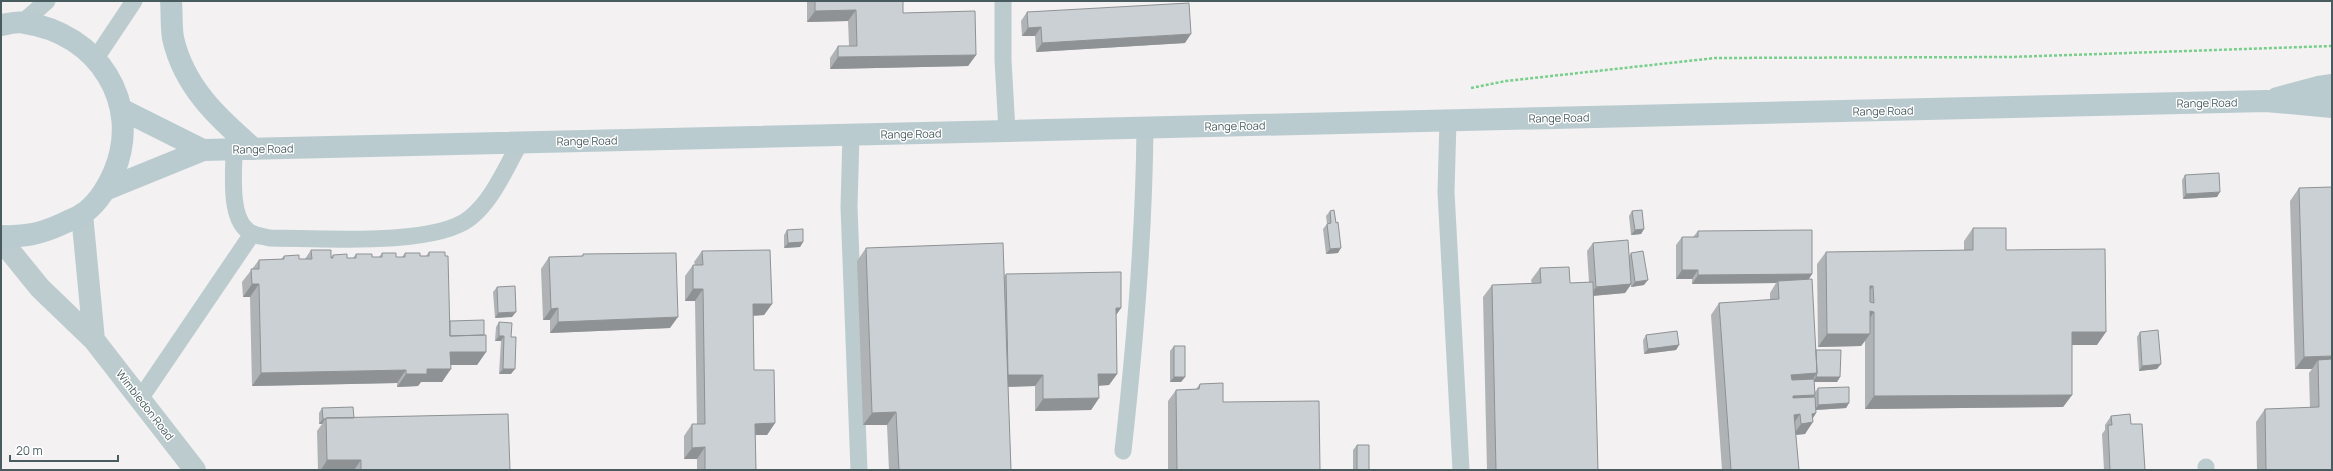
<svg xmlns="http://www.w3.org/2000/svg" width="2333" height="471" viewBox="0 0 2333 471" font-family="Manrope,sans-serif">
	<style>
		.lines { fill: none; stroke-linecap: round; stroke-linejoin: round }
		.path { stroke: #77cf8b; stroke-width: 2.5; stroke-dasharray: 3 2; stroke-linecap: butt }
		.service { stroke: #bccbce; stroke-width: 17 }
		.minor { stroke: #bccbce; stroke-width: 22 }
		.secondary { stroke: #bacbd0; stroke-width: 22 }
		.wall { fill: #afb3b6 }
		.shaded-wall { fill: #8e9294 }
		.building { fill: #cbd0d4; stroke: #8e9294; fill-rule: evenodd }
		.labels { text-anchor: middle; stroke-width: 3; stroke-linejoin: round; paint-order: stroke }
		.street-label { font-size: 11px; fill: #485b5f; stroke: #fff }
	</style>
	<rect width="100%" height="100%" fill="#f3f1f2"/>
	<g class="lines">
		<!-- path -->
		<path class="path" d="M 1471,88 L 1506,81 L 1715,58 L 2011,57 L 2332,46"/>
		<!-- service -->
		<path class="service" d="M 1003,1 L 1003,60 L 1007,131
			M 23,22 L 47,1
			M 96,58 L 134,1
			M 1448,121 L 1446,192 L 1461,470
			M 851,135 L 849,207 L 859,470
			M 234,150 C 234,171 229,216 247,230 C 253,236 262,236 270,238 C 317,238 434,247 470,218 C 493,200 506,167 520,143
			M 140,399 L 252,234
			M 1123,451 C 1135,344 1144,236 1145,128
			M 2206,467 L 2206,470"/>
		<!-- minor -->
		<path class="minor" d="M 82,214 L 94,340
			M 1,240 L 40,288 L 94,340 L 195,470"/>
		<!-- secondary -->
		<path class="secondary" d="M 171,1 C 172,13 171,26 173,38 C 184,87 218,118 254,149
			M 1,25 C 8,24 18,21 25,23 C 97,33 143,103 114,172 C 107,188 97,205 81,215 C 76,218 68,221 62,224 C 40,234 25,237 1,236
			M 2277,98 L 2318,87 L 2332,85
			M 121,109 L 203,150
			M 107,189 L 203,150 L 2266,101 L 2332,107"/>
	</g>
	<!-- wall -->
	<path class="wall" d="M 807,1 L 903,1 L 903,13 L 976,55 L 968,66 L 830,69 L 830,58 L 838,46 L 849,46 L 848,21 L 807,22 Z
		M 1027,12 L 1185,43 L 1036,52 L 1035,36 L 1022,36 L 1021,21 Z
		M 2185,175 L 2217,197 L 2183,199 L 2182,180 Z
		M 2299,188 L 2332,470 L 2257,470 L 2256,422 L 2265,409 L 2310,408 L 2309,373 L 2312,369 L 2295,369 L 2290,201 Z
		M 1330,211 L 1336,223 L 1338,253 L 1326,254 L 1323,229 L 1327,224 L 1326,216 Z
		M 1632,211 L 1644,229 L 1641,234 L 1631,235 L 1629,216 Z
		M 1973,228 L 2006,250 L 2097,345 L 2072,345 L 2072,395 L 2063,407 L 1865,409 L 1865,341 L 1861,346 L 1818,347 L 1817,264 L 1826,252 L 1964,250 L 1964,241 Z
		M 787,230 L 803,242 L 800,247 L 784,248 L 784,235 Z
		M 1698,231 L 1812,274 L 1809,279 L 1816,350 L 1840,377 L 1837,382 L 1814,382 L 1815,392 L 1818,388 L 1849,403 L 1846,408 L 1816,410 L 1816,413 L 1812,419 L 1805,434 L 1796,435 L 1799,470 L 1722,470 L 1711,315 L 1719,303 L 1770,300 L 1770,293 L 1776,283 L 1692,284 L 1692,279 L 1676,279 L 1676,245 L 1682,237 L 1693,237 Z
		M 1593,243 L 1629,256 L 1631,253 L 1644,285 L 1631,287 L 1631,285 L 1625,293 L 1593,296 L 1598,470 L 1487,470 L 1483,297 L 1492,285 L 1532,284 L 1531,280 L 1540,268 L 1570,283 L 1589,282 L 1587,251 Z
		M 866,248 L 1004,277 L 1006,274 L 1121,308 L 1116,315 L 1117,374 L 1109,385 L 1098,386 L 1099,398 L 1091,410 L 1035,411 L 1035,386 L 1008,387 L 1011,470 L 889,470 L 887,425 L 863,425 L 857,261 Z
		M 311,250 L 331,257 L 333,255 L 347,258 L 353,258 L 356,254 L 372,257 L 379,257 L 382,253 L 396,257 L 402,257 L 405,253 L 420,256 L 426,256 L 429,252 L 450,321 L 484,335 L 486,352 L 477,365 L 451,365 L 442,382 L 421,382 L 418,386 L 397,387 L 397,383 L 252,386 L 250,297 L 243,297 L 242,282 L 259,260 L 281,259 L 284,256 L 299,259 L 305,259 Z
		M 702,251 L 772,304 L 764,315 L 753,316 L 754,370 L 775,423 L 767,435 L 755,435 L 756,470 L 697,470 L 697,459 L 684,459 L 684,436 L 692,424 L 697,424 L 695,301 L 685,301 L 685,276 L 693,265 L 695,265 L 694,262 Z
		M 583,254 L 670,328 L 550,333 L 550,320 L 543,320 L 541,269 L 549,257 L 582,256 Z
		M 497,287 L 512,317 L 495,318 L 493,292 Z
		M 499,322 L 511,337 L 511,374 L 499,374 L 501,341 L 495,341 L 496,327 Z
		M 2140,332 L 2157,369 L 2139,371 L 2137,337 Z
		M 1646,335 L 1679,345 L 1676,350 L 1644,354 L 1643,340 Z
		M 1174,346 L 1185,377 L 1181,382 L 1170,382 L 1170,351 Z
		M 1200,384 L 1223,402 L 1320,470 L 1168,470 L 1168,401 L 1176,390 L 1196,389 Z
		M 322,408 L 354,418 L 510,470 L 318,470 L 317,431 L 322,424 L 319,424 L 319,413 Z
		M 2111,416 L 2131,424 L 2145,470 L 2104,470 L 2102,434 L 2105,430 L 2105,425 Z
		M 1357,445 L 1369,470 L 1353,470 L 1353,450 Z"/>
	<!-- shaded-wall -->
	<path class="shaded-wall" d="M 856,10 L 848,21 L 807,22 L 815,11 Z
		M 1041,27 L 1035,36 L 1022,36 L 1028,28 Z
		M 1191,34 L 1185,43 L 1036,52 L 1042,43 Z
		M 976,55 L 968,66 L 830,69 L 838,57 Z
		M 2220,192 L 2217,197 L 2183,199 L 2186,194 Z
		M 1644,229 L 1641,234 L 1631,235 L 1635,230 Z
		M 803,242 L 800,247 L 784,248 L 788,243 Z
		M 1341,248 L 1338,253 L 1326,254 L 1330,249 Z
		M 1682,270 L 1698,270 L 1692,279 L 1676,279 Z
		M 1812,274 L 1806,283 L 1778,281 L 1776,283 L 1692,284 L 1698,275 Z
		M 1648,280 L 1644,285 L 1631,287 L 1635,282 Z
		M 252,284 L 259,284 L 250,297 L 243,297 Z
		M 1631,284 L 1625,293 L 1590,296 L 1596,287 Z
		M 1870,286 L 1873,286 L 1864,299 Z
		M 693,289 L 703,289 L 695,301 L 685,301 Z
		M 753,304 L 772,304 L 764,315 L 745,316 Z
		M 558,308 L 550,320 L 543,320 L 551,309 Z
		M 1116,308 L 1121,308 L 1113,319 Z
		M 1870,311 L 1874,312 L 1865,325 Z
		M 516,312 L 512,317 L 495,318 L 498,313 Z
		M 678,317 L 670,328 L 550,333 L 558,322 Z
		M 2072,332 L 2106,332 L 2097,345 L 2063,345 Z
		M 1827,334 L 1870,334 L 1861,346 L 1818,347 Z
		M 499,336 L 504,336 L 501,341 L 495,341 Z
		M 1679,345 L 1676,350 L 1644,354 L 1648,349 Z
		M 450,352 L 486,352 L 477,365 L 441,365 Z
		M 2332,356 L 2332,368 L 2318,360 L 2312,369 L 2295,369 L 2304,357 Z
		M 2161,364 L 2157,369 L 2139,371 L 2142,366 Z
		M 427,369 L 451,369 L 442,382 L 421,382 L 418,386 L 397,387 L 406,374 Z
		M 503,369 L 515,369 L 511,374 L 499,374 Z
		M 406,370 L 397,383 L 252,386 L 261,373 Z
		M 1817,373 L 1809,384 L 1783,386 L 1791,375 Z
		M 1098,374 L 1117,374 L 1109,385 L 1090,386 Z
		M 1007,375 L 1043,375 L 1035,386 L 999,387 Z
		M 1174,377 L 1185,377 L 1181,382 L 1170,382 Z
		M 1816,377 L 1840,377 L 1837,382 L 1812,382 Z
		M 1815,395 L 1807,406 L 1785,407 L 1793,396 Z
		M 2072,395 L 2063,407 L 1865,409 L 1874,396 Z
		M 1099,398 L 1091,410 L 1035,411 L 1043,399 Z
		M 1849,403 L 1846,408 L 1815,410 L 1818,405 Z
		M 896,412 L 887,425 L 863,425 L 872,413 Z
		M 1816,413 L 1810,423 L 1813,422 L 1805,434 L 1793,435 L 1801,424 L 1812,414 Z
		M 1800,414 L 1792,426 L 1794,415 Z
		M 323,419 L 325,419 L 322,424 L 319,424 Z
		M 775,423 L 767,435 L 747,435 L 755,424 Z
		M 705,447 L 697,459 L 684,459 L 692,448 Z
		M 327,460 L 361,460 L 354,470 L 321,470 Z"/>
	<!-- building -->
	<path class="building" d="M 815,1 L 903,1 L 903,13 L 975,11 L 976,55 L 838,57 L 838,46 L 857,46 L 856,10 L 815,11 Z
		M 1189,3 L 1191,34 L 1042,43 L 1041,27 L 1028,28 L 1027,12 Z
		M 2219,173 L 2220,192 L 2186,194 L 2185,175 Z
		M 2332,187 L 2332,356 L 2304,357 L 2299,188 Z
		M 1334,210 L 1336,223 L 1338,222 L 1341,248 L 1330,249 L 1327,224 L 1331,223 L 1330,211 Z
		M 1642,210 L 1644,229 L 1635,230 L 1632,211 Z
		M 1973,228 L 2006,228 L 2006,250 L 2105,249 L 2106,332 L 2072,332 L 2072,395 L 1874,396 L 1874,312 L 1870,311 L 1870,334 L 1827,334 L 1826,252 L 1973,250 ZM 1870,286 L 1873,286 L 1874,303 L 1870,302 Z
		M 803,229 L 803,242 L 788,243 L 787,230 Z
		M 1812,230 L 1812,274 L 1698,275 L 1698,270 L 1682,270 L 1682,237 L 1698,237 L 1698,231 Z
		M 1628,240 L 1631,284 L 1596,287 L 1593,243 Z
		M 1003,243 L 1011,470 L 899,470 L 896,412 L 872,413 L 866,248 Z
		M 311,250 L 331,250 L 331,258 L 333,258 L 333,255 L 347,254 L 347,258 L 356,258 L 356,254 L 372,254 L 372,257 L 382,257 L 382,253 L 396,253 L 396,257 L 405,257 L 405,253 L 420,253 L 420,256 L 429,256 L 429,252 L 445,252 L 445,256 L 448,256 L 450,336 L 486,335 L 486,352 L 450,352 L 451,369 L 427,369 L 427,374 L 406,374 L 406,370 L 261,373 L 259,284 L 252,284 L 251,269 L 259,269 L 259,260 L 284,259 L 284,256 L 299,255 L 299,259 L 312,259 Z
		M 770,250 L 772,304 L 753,304 L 754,370 L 774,370 L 775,423 L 755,424 L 756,470 L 705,470 L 705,447 L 692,448 L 692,424 L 705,424 L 703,289 L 693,289 L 693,265 L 703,265 L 702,251 Z
		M 1643,251 L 1648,280 L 1635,282 L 1631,253 Z
		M 676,253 L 678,317 L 558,322 L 558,308 L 551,309 L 549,257 L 583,256 L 583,254 Z
		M 1569,267 L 1570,283 L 1593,282 L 1598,470 L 1496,470 L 1492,285 L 1541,283 L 1540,268 Z
		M 1121,272 L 1121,308 L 1116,308 L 1117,374 L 1098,374 L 1099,398 L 1043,399 L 1043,375 L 1008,375 L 1006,274 Z
		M 1812,279 L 1817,373 L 1791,375 L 1792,380 L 1814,379 L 1815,395 L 1793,396 L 1793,398 L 1815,397 L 1816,413 L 1812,414 L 1813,422 L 1801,424 L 1800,414 L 1794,415 L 1799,470 L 1731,470 L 1719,303 L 1779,299 L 1778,281 Z
		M 515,286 L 516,312 L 498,313 L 497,287 Z
		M 484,320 L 484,335 L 450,336 L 450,321 Z
		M 499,322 L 512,323 L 511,337 L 516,337 L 515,369 L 503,369 L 504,336 L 499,336 Z
		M 2158,330 L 2161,364 L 2142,366 L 2140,332 Z
		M 1677,331 L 1679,345 L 1648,349 L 1646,335 Z
		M 1174,346 L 1185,346 L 1185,377 L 1174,377 Z
		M 1816,350 L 1841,350 L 1840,377 L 1816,377 L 1817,373 Z
		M 2332,359 L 2332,470 L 2266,470 L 2265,409 L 2319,407 L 2318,360 Z
		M 1223,383 L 1223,402 L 1319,401 L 1320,470 L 1177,470 L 1176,390 L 1199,389 L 1200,384 Z
		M 1849,387 L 1849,403 L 1818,405 L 1818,388 Z
		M 353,407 L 354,418 L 326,418 L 325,419 L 323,419 L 322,408 Z
		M 508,414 L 510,470 L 361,470 L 361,460 L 327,460 L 326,418 Z
		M 2130,414 L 2131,424 L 2142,424 L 2145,470 L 2110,470 L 2108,425 L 2112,425 L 2111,416 Z
		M 1357,445 L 1369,445 L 1369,470 L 1357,470 Z"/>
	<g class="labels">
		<!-- street labels -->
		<g class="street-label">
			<text transform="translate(2207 103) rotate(-1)" y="4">Range Road</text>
			<text transform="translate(1883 111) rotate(-1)" y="4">Range Road</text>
			<text transform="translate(1559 118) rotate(-1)" y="4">Range Road</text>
			<text transform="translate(1235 126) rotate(-1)" y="4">Range Road</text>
			<text transform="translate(911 134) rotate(-1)" y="4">Range Road</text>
			<text transform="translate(587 141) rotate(-1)" y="4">Range Road</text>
			<text transform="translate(263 149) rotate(-1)" y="4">Range Road</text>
			<text transform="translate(145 405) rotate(52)" y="4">Wimbledon Road</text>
		</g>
	</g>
	<!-- border -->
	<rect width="2333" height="471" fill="none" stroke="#485b5f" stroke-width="4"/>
	<!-- scale -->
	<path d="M10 455v6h108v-6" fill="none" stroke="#485b5f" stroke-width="2"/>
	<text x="16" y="455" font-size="12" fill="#485b5f" stroke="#ffffff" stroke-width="3" paint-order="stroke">20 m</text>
</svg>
